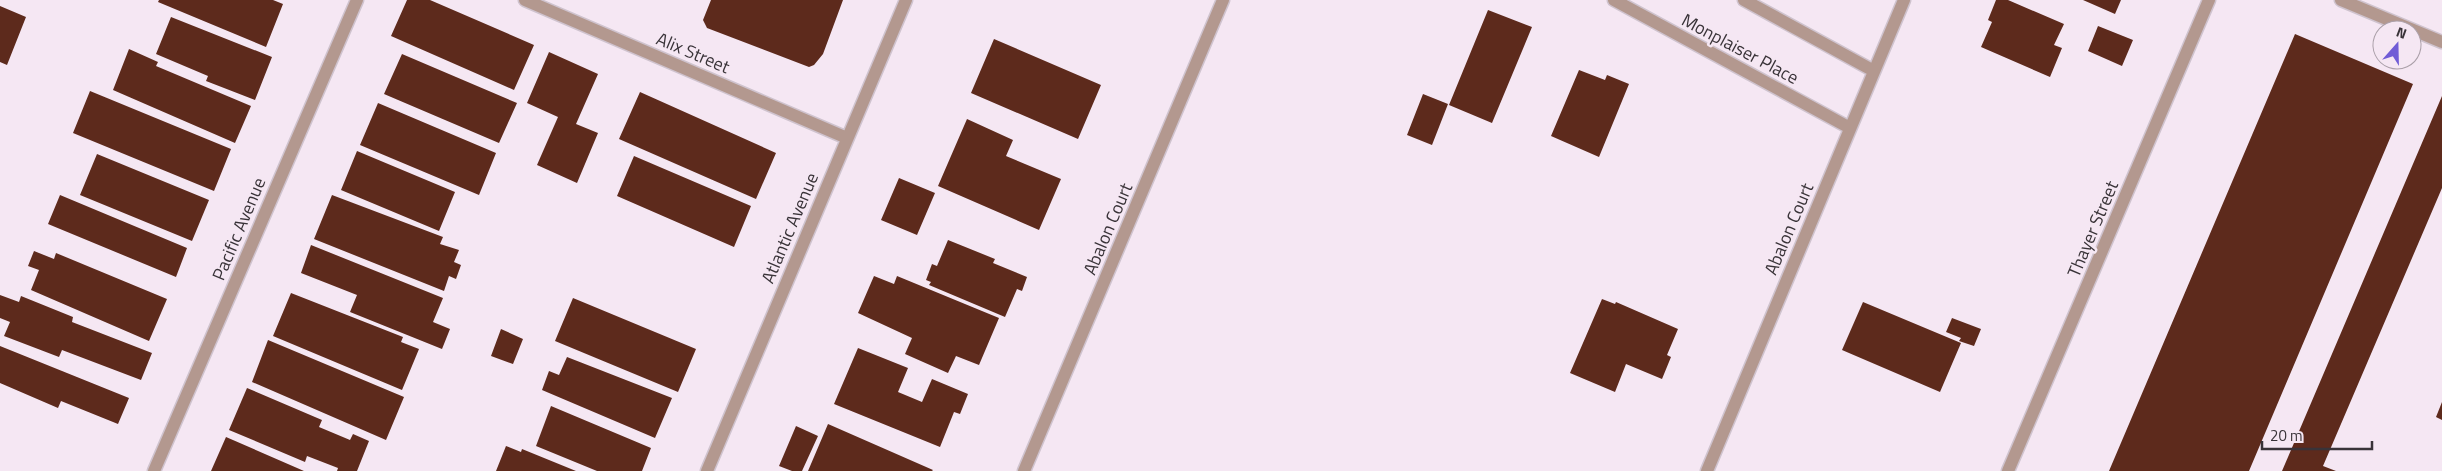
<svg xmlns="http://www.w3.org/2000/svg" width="2442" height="471" viewBox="0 0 2442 471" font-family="'Titillium Web',sans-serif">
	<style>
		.building { fill: #5d2a1c }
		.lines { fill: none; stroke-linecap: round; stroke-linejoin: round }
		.minor-casing { stroke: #cfc3ce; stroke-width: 15 }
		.minor { stroke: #b3988f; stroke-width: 12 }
		.labels { text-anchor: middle; stroke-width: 5; stroke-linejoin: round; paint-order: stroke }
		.street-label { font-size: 18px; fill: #393338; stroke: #f5e7f3 }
	</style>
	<rect width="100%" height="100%" fill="#f5e7f3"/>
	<!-- building -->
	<path class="building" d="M 159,0 L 273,0 L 283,4 L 266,47 L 158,2 Z
		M 407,0 L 430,0 L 534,45 L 514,90 L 391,36 Z
		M 711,0 L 843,0 L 823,54 L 814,65 L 809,67 L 707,28 L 703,20 Z
		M 1996,0 L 2008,0 L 2064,24 L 2054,45 L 2062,48 L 2050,77 L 1981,47 L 1992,22 L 1988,20 Z
		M 2083,0 L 2121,0 L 2115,14 Z
		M 0,6 L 26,17 L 7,65 L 0,62 Z
		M 1488,10 L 1532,27 L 1492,123 L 1449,105 Z
		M 171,17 L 272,57 L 255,100 L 206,81 L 208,76 L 156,54 Z
		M 2098,26 L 2133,40 L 2122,66 L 2088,51 Z
		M 2295,34 L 2413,84 L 2249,471 L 2109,471 Z
		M 994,39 L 1101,85 L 1078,139 L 971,93 Z
		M 129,49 L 158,62 L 156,66 L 251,106 L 235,143 L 113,90 Z
		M 549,52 L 598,74 L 576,124 L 598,133 L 577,183 L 537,165 L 558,117 L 527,103 Z
		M 402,54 L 517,103 L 499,143 L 384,94 Z
		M 1579,70 L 1605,80 L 1607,75 L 1629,84 L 1599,157 L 1551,136 Z
		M 90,91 L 231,149 L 214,191 L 73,133 Z
		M 640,92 L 776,153 L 756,199 L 619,139 Z
		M 1423,94 L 1448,104 L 1432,145 L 1407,135 Z
		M 2442,96 L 2442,188 L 2323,466 L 2336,471 L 2282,471 Z
		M 378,103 L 496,153 L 479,195 L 360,145 Z
		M 967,119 L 1013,140 L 1006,156 L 1061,179 L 1039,230 L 938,186 Z
		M 357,151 L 455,192 L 439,231 L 341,190 Z
		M 97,154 L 209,200 L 192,241 L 80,195 Z
		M 634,156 L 751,206 L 734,247 L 617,196 Z
		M 899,178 L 935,193 L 917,235 L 881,220 Z
		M 60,195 L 187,248 L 176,277 L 48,224 Z
		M 332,195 L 443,237 L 440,244 L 459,250 L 454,262 L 461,265 L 456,279 L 449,276 L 444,291 L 314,239 Z
		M 948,240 L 995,259 L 993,263 L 1027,277 L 1022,291 L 1017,289 L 1005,317 L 929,285 L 931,282 L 926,280 L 932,264 L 937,266 Z
		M 311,245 L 443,298 L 433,322 L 450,329 L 442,349 L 350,312 L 357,295 L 301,273 Z
		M 34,251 L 54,259 L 56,253 L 167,299 L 149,341 L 31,290 L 39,270 L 28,266 Z
		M 874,276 L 894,284 L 897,276 L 999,318 L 979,365 L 956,356 L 948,373 L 905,354 L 912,338 L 858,313 Z
		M 291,293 L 403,337 L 401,342 L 419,349 L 402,390 L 273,336 Z
		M 0,295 L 19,302 L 21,296 L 73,317 L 72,322 L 152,353 L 141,380 L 62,350 L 59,357 L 4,336 L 10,322 L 0,318 Z
		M 573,298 L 696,349 L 678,392 L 555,341 Z
		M 1602,299 L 1615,304 L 1616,302 L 1678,329 L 1667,355 L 1671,357 L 1662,379 L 1626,364 L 1615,392 L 1570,373 Z
		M 1863,302 L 1961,343 L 1940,392 L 1842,350 Z
		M 1952,318 L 1981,329 L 1974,346 L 1959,341 L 1961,338 L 1946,332 Z
		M 501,329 L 523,339 L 513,364 L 491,356 Z
		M 268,340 L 404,397 L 386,440 L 252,382 Z
		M 0,346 L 129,398 L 118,424 L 61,401 L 58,408 L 0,383 Z
		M 858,348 L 908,368 L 898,392 L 922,402 L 932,379 L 968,394 L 960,414 L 954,412 L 940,447 L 834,404 Z
		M 567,357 L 672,398 L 655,438 L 542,390 L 549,371 L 559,375 Z
		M 247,388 L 322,420 L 319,427 L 350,440 L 353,434 L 369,441 L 357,471 L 337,471 L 338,468 L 307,456 L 305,462 L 229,430 Z
		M 2442,402 L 2442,420 L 2436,417 Z
		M 551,406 L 651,448 L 642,471 L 597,471 L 536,446 Z
		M 828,424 L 933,470 L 932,471 L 808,471 Z
		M 796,426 L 818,436 L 802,471 L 792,471 L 779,466 Z
		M 226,437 L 304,471 L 211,471 Z
		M 506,446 L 521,452 L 522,449 L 576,471 L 496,471 Z"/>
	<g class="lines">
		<defs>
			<path id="minor" d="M 525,0 L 847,138
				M 1614,0 L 1850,128
				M 1744,0 L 1874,71
				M 2341,0 L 2442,42
				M 154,471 L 357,0
				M 707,471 L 906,0
				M 1024,471 L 1223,0
				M 1707,471 L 1904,0
				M 2008,471 L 2209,0"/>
		</defs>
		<!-- minor casing -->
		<use href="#minor" class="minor-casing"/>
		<!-- minor -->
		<use href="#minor" class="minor"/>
	</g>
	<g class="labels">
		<!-- street labels -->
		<g class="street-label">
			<text transform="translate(1740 49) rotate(28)" y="6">Monplaiser Place</text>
			<text transform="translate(693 53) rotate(23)" y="6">Alix Street</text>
			<text transform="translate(790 228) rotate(-67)" y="6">Atlantic Avenue</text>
			<text transform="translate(239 229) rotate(-67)" y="6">Pacific Avenue</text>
			<text transform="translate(1108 229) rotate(-67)" y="6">Abalon Court</text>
			<text transform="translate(1789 229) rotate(-67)" y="6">Abalon Court</text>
			<text transform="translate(2093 229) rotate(-67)" y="6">Thayer Street</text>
		</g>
	</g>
	<!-- north arrow -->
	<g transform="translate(2397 45) rotate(20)"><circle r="24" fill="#f5e7f3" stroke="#aa9fa8"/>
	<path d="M0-4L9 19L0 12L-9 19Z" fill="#705cd6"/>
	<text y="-8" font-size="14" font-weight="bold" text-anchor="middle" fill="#393338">N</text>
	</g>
	<!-- scale -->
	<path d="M2262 441v8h110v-8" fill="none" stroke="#393338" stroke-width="2.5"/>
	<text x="2270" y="441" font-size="15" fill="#393338" stroke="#f5e7f3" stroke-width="4" paint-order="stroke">20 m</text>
</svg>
